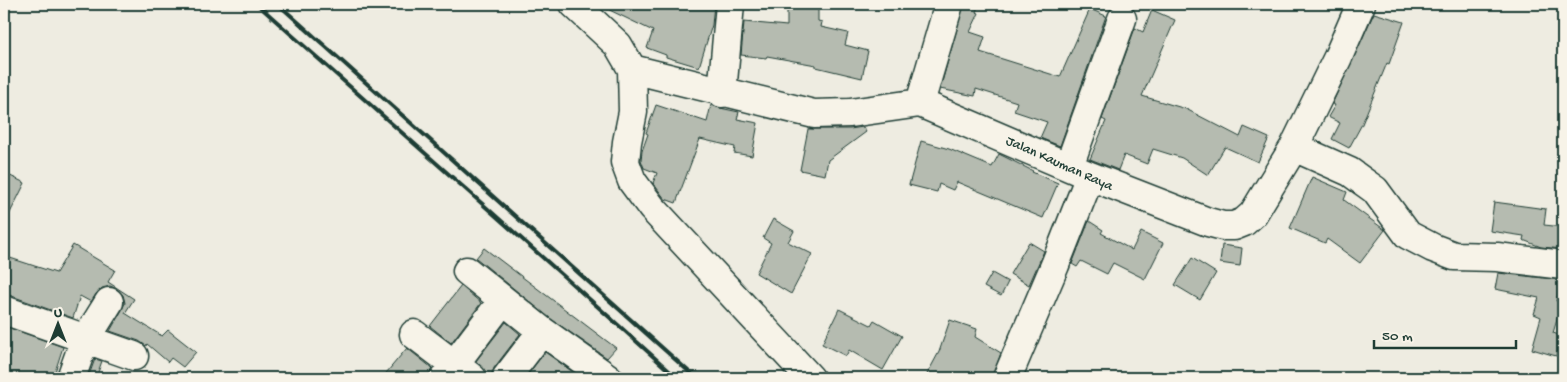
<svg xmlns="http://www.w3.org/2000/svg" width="1567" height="382" viewBox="0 0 1567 382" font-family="'Gochi Hand',sans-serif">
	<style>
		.building { fill: #b5bbb0; stroke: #1f3d34 }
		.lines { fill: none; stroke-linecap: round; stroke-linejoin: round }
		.minor-casing { stroke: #1f3d34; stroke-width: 31 }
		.minor { stroke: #f7f3e8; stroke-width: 28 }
		.rail { stroke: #1f3d34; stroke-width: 4 }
		.labels { text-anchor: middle; stroke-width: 4; stroke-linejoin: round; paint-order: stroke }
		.street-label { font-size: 14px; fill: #1f3d34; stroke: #f7f3e8 }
	</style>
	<rect width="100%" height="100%" fill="#eeece1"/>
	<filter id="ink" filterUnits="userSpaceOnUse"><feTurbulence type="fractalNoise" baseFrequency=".02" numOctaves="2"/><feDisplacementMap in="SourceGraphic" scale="10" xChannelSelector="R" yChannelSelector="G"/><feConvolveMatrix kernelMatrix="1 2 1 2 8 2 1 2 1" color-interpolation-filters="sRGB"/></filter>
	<g filter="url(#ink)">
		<!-- building -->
		<path class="building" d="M 597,4 L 714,4 L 712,25 L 699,67 L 666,57 L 666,55 L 647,48 L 653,31 Z
			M 787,4 L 818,4 L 818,21 L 822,22 L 821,27 L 848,33 L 845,45 L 868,51 L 862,78 L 816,67 L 816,65 L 767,56 L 766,58 L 741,55 L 744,22 L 787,26 Z
			M 964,4 L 979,4 L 976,12 L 979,13 L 970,32 L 985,37 L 980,52 L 1060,77 L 1090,9 L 1106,16 L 1060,146 L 1040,138 L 1047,122 L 1014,111 L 1017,102 L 976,89 L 975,96 L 940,89 Z
			M 1152,10 L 1175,20 L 1142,96 L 1186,109 L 1240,137 L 1244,127 L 1269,138 L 1258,162 L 1225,147 L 1208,175 L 1182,158 L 1153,149 L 1147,164 L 1124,155 L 1118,170 L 1090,159 L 1106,121 L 1102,119 L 1135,28 L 1143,32 Z
			M 1374,13 L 1404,22 L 1389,64 L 1387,63 L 1362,124 L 1349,148 L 1332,139 L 1340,123 L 1328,117 L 1335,105 L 1332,104 Z
			M 656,105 L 707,122 L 711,105 L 720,108 L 739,112 L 737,119 L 758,123 L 752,156 L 734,153 L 735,147 L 700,139 L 676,203 L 665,199 L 653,183 L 657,173 L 644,168 L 641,160 L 642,151 L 648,134 L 646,133 Z
			M 863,127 L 866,132 L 828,160 L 825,175 L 800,170 L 808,129 L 850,129 Z
			M 921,141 L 949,149 L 992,167 L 999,154 L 1033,171 L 1032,172 L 1058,183 L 1043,218 L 957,182 L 953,190 L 939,184 L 937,192 L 909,185 Z
			M 4,173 L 25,183 L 4,225 Z
			M 1312,177 L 1347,192 L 1344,200 L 1385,230 L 1360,263 L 1327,239 L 1325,243 L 1290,228 Z
			M 1494,202 L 1546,209 L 1544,225 L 1563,227 L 1563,249 L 1541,247 L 1523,240 L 1524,236 L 1490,231 Z
			M 773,219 L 794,231 L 788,242 L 812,254 L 791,294 L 756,273 L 771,243 L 763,238 Z
			M 1089,221 L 1103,230 L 1101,233 L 1132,250 L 1141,232 L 1163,243 L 1145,279 L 1113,263 L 1107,274 L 1081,261 L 1077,267 L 1072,264 Z
			M 1029,242 L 1044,251 L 1029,285 L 1010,274 Z
			M 73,245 L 115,270 L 108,282 L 134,299 L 125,313 L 162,336 L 168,330 L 196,352 L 183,367 L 171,358 L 168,362 L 147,344 L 146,346 L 139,341 L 110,331 L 122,310 L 125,303 L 123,295 L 117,289 L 110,286 L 102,288 L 96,294 L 91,302 L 80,296 L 73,318 L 9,295 L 4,295 L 4,256 L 56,273 Z
			M 1222,245 L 1242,248 L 1240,266 L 1220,263 Z
			M 484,248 L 616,348 L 607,358 L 551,319 L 476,258 Z
			M 1192,258 L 1216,273 L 1200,300 L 1175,285 Z
			M 992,273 L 1008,282 L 1001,296 L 984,287 Z
			M 1498,273 L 1562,280 L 1556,301 L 1562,303 L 1553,333 L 1562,336 L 1556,356 L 1532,349 L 1541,317 L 1534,314 L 1539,298 L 1495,289 Z
			M 461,286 L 481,303 L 451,343 L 430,326 Z
			M 839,309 L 871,325 L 874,320 L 902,336 L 883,370 L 849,350 L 846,356 L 822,344 Z
			M 950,320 L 977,329 L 975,337 L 1001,353 L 992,378 L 925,378 L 939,352 Z
			M 506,322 L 520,334 L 494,368 L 491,378 L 487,378 L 486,372 L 476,361 Z
			M 4,326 L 63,347 L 53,378 L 4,378 Z
			M 407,348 L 432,368 L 429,378 L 382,378 Z
			M 545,352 L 581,378 L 525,378 Z
			M 95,359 L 102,361 L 96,378 L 88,378 Z"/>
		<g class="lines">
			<defs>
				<path id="minor" d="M 574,4 L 618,45 L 632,69 L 633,112 L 627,142 L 625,162 L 632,181 L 652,208 L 810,378
					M 632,69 L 814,114 L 850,113 L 920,103 L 1090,176 L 1208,222 L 1223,226 L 1234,226 L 1244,222 L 1253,214 L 1294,147 L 1338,57 L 1361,4
					M 722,93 L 730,4
					M 920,103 L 949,4
					M 1294,147 L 1350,172 L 1361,180 L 1375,190 L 1408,235 L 1433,248 L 1454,256 L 1497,257 L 1563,265
					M 1069,166 L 1122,19
					M 467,271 L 542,331 L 608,378
					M 4,310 L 134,356
					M 414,334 L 472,378
					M 86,339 L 109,302
					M 71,378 L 85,339
					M 444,378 L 503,300
					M 506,378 L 542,331
					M 1007,378 L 1055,265 L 1090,176"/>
			</defs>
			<!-- minor casing -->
			<use href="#minor" class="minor-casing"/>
			<!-- minor -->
			<use href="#minor" class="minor"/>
			<!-- rail -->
			<path class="rail" d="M 257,4 C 397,129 538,252 677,378
				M 278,4 L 696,378"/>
		</g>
	</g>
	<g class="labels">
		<!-- street labels -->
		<g class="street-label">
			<text transform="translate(1060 162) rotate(24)" y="5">Jalan Kauman Raya</text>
		</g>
	</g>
	<!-- margin -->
	<rect width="1567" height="382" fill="none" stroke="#f7f3e8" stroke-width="20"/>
	<rect x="10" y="10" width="1547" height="362" fill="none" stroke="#1f3d34" stroke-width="2" filter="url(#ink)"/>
	<!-- north arrow -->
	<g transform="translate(58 324)" stroke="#f7f3e8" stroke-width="4" paint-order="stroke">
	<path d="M0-4L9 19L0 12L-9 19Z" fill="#1f3d34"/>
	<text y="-8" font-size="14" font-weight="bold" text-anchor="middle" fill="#1f3d34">U</text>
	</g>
	<!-- scale -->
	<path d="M1374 340v8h142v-8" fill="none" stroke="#1f3d34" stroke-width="2.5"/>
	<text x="1382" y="340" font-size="15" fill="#1f3d34" stroke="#f7f3e8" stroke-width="4" paint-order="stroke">50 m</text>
</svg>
